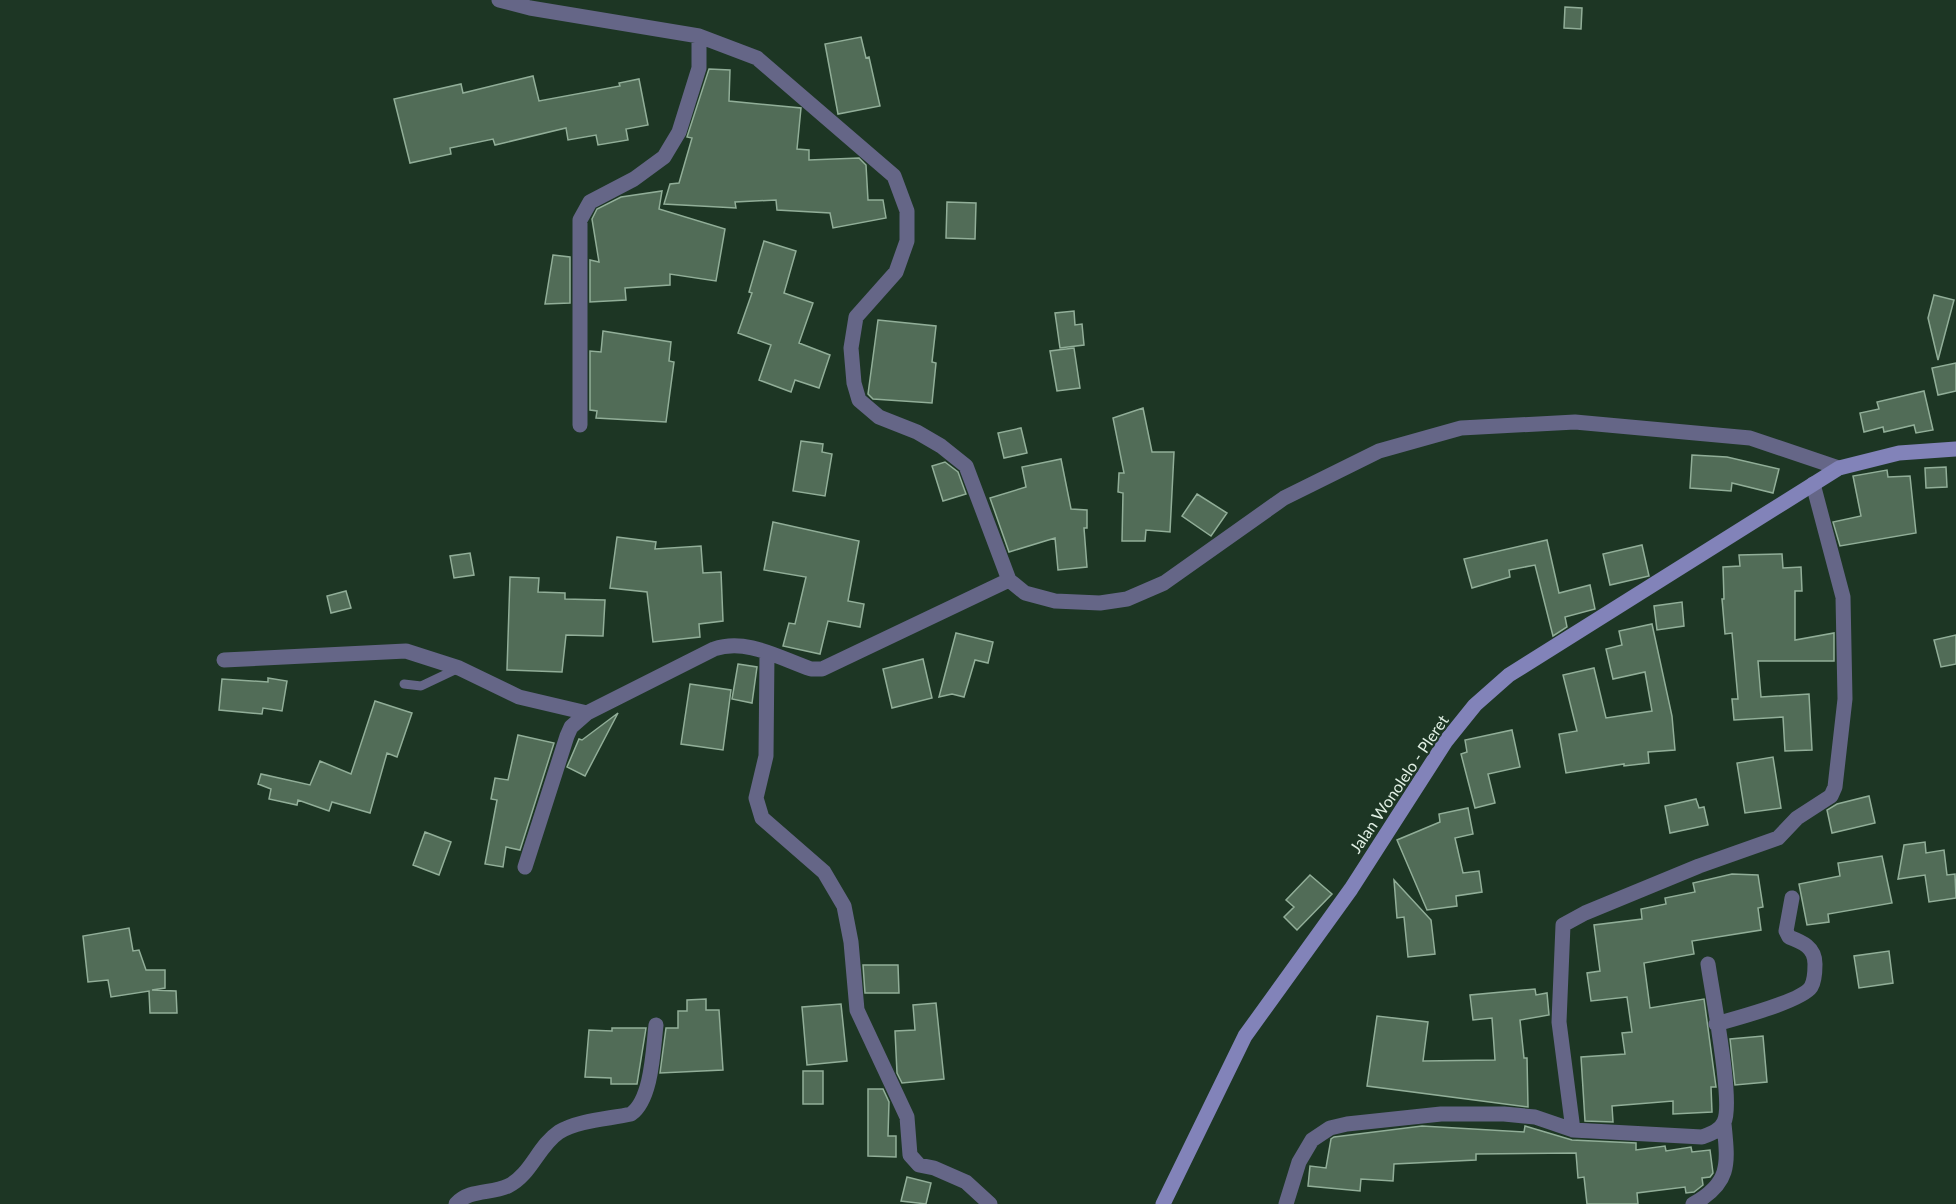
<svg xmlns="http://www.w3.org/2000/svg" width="1956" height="1204" viewBox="0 0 1956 1204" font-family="Lato,sans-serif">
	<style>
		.building { fill: #516c57; stroke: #91ae98; stroke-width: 1.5 }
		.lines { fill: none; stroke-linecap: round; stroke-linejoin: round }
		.service { stroke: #656687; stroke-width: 9 }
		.minor { stroke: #656687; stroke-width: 15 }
		.secondary { stroke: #8283b9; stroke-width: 15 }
		.labels { text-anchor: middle; stroke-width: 4.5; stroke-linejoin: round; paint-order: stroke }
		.street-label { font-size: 16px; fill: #e0efe3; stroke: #1d3624 }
	</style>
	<rect width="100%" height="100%" fill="#1d3624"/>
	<!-- building -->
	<path class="building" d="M 1565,7 L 1582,8 L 1581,29 L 1564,28 Z
		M 861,37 L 866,58 L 869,57 L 880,106 L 838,114 L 825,44 Z
		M 709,69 L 730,70 L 729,101 L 801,108 L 797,149 L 809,150 L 809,160 L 859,158 L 866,165 L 868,200 L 883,200 L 886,218 L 833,228 L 830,213 L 777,210 L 776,200 L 735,202 L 736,208 L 664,204 L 670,184 L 679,183 L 692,138 L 687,137 Z
		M 533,76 L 539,101 L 620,86 L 619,83 L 639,79 L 648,125 L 626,129 L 628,140 L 598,145 L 596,135 L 568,140 L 566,128 L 495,145 L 493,139 L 450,148 L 451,154 L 410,163 L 394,99 L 461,84 L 463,93 Z
		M 662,191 L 659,209 L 725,229 L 716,281 L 670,274 L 670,285 L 625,288 L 626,300 L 590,302 L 590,260 L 599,262 L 592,219 L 597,209 L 621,197 Z
		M 947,202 L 976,203 L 975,239 L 946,238 Z
		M 764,241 L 796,251 L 784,293 L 813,303 L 799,343 L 830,355 L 819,388 L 795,380 L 791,392 L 759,380 L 771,345 L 738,333 L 752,293 L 749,292 Z
		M 553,255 L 570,257 L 570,303 L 545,304 Z
		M 1934,295 L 1954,300 L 1938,360 L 1928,318 Z
		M 1074,311 L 1075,325 L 1082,324 L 1084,345 L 1060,348 L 1055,313 Z
		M 878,320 L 936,326 L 932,362 L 936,363 L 932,403 L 873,399 L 868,394 Z
		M 603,331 L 671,342 L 669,361 L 674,362 L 666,422 L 596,418 L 597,411 L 590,410 L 590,351 L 601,352 Z
		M 1074,348 L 1080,388 L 1057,391 L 1050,351 Z
		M 1956,363 L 1956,391 L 1938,395 L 1932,368 Z
		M 1924,391 L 1933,430 L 1916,433 L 1914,425 L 1884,432 L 1883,427 L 1864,432 L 1860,413 L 1879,409 L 1877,402 Z
		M 1143,408 L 1152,452 L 1174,452 L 1170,532 L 1146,530 L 1145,541 L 1122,541 L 1123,493 L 1118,492 L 1119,473 L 1124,473 L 1113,418 Z
		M 1021,428 L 1027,453 L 1004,458 L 998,433 Z
		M 801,441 L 823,444 L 822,452 L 832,454 L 825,496 L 793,491 Z
		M 1692,455 L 1727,457 L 1779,469 L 1773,493 L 1732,483 L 1731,491 L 1690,488 Z
		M 1061,459 L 1071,509 L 1087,510 L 1087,528 L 1084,528 L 1087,567 L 1058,570 L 1055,538 L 1009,552 L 990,498 L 1026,487 L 1022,467 Z
		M 945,462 L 958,472 L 966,494 L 943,501 L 932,466 Z
		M 1946,467 L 1947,487 L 1926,488 L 1925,468 Z
		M 1887,470 L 1888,477 L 1910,476 L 1916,533 L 1840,546 L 1833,522 L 1861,516 L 1853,476 Z
		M 1197,494 L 1227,513 L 1211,536 L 1182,516 Z
		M 773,522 L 859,541 L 848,601 L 864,604 L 860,627 L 828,621 L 820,654 L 783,646 L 789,623 L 795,624 L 806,577 L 764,570 Z
		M 617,537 L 656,542 L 655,549 L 701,546 L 703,573 L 721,572 L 723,621 L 699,624 L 700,637 L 653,642 L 647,592 L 610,588 Z
		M 1547,540 L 1559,593 L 1590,585 L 1595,609 L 1565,617 L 1567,627 L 1553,636 L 1535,565 L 1509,570 L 1510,577 L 1472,588 L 1464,559 Z
		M 1642,545 L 1649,576 L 1610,585 L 1603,554 Z
		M 470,553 L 474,575 L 454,578 L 450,556 Z
		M 1782,554 L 1783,568 L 1801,567 L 1802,591 L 1795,591 L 1795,640 L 1834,633 L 1834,661 L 1758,661 L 1761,697 L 1809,694 L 1812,750 L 1785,751 L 1783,717 L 1734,720 L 1732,699 L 1738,699 L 1732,633 L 1725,634 L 1722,599 L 1724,599 L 1723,567 L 1740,566 L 1739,555 Z
		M 510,577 L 539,578 L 538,592 L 565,593 L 565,599 L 605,600 L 603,636 L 566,635 L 562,672 L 507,670 Z
		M 346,591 L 351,608 L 331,613 L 327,596 Z
		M 1682,602 L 1684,626 L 1657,630 L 1654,606 Z
		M 1652,624 L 1672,716 L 1675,750 L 1648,752 L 1649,763 L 1624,766 L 1624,764 L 1566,773 L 1559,734 L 1577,731 L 1563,675 L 1594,668 L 1606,718 L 1652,711 L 1645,672 L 1613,679 L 1606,649 L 1622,645 L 1619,631 Z
		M 956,633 L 993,642 L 988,663 L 975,660 L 964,697 L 952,694 L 939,697 Z
		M 1956,635 L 1956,664 L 1941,667 L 1934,640 Z
		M 923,659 L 932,698 L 892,708 L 883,669 Z
		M 738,664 L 757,667 L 752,703 L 732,699 Z
		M 268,678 L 287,681 L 282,711 L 263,708 L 262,714 L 219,710 L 222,679 L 268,682 Z
		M 690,684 L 731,690 L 723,750 L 681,744 Z
		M 375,701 L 412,713 L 397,757 L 387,753 L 370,813 L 332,802 L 329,811 L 298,800 L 297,805 L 269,799 L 271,789 L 258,784 L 261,774 L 310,785 L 320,761 L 351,774 Z
		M 618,713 L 585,776 L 567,767 L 579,739 L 582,740 Z
		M 1512,730 L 1520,767 L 1488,774 L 1495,803 L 1475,808 L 1461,754 L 1467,752 L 1465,740 Z
		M 518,735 L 554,743 L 520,850 L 506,847 L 503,867 L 485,864 L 497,800 L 491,799 L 495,778 L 508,780 Z
		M 1773,757 L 1781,808 L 1745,813 L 1737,763 Z
		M 1869,796 L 1875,823 L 1832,833 L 1827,810 L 1837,804 Z
		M 1696,799 L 1699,808 L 1704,807 L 1708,825 L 1670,833 L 1665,806 Z
		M 1468,808 L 1473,834 L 1455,838 L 1463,873 L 1479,871 L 1482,892 L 1456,896 L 1457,906 L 1427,910 L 1397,840 L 1440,822 L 1439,814 Z
		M 425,832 L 451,842 L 439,875 L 413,865 Z
		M 1925,842 L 1926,853 L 1944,850 L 1947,875 L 1955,874 L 1956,898 L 1929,902 L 1925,875 L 1898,879 L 1904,845 Z
		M 1882,856 L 1892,903 L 1828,914 L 1829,922 L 1807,925 L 1799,884 L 1840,876 L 1838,863 Z
		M 1732,874 L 1758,875 L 1763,907 L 1758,908 L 1761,930 L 1692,941 L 1694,954 L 1644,963 L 1650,1008 L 1704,999 L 1716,1087 L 1711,1087 L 1712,1112 L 1673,1114 L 1673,1101 L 1612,1106 L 1613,1122 L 1585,1121 L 1581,1057 L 1625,1054 L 1622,1033 L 1632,1032 L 1627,997 L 1591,1001 L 1587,973 L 1600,971 L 1594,925 L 1642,919 L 1641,909 L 1666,904 L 1665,898 L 1695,892 L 1693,883 Z
		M 1310,875 L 1332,894 L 1297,930 L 1284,917 L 1294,907 L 1286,900 Z
		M 1394,880 L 1431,920 L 1435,954 L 1408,957 L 1404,917 L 1397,918 Z
		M 129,928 L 133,951 L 139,950 L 146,970 L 165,970 L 165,988 L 152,990 L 176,991 L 177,1013 L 150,1013 L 149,991 L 111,997 L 108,980 L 88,982 L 83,936 Z
		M 1889,951 L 1893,983 L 1859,988 L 1854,956 Z
		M 863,965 L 898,965 L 899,993 L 865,993 Z
		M 1535,989 L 1536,995 L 1547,993 L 1549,1015 L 1520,1020 L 1524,1058 L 1527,1058 L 1528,1107 L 1367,1086 L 1377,1016 L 1428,1022 L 1423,1061 L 1495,1060 L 1492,1018 L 1473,1020 L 1470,995 Z
		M 706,999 L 706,1010 L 719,1010 L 723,1070 L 660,1073 L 666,1028 L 678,1028 L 678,1011 L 687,1011 L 687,1000 Z
		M 936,1003 L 944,1079 L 902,1083 L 897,1073 L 895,1031 L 915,1030 L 913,1005 Z
		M 841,1004 L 847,1061 L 807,1065 L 802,1007 Z
		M 612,1028 L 646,1028 L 637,1084 L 611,1084 L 611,1078 L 585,1077 L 589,1030 L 612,1031 Z
		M 1763,1036 L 1767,1082 L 1735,1085 L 1730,1039 Z
		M 803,1071 L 823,1071 L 823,1104 L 803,1104 Z
		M 868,1089 L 883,1089 L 889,1102 L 888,1136 L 896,1136 L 896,1157 L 868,1156 Z
		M 1422,1126 L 1524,1132 L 1525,1126 L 1572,1140 L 1636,1143 L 1636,1150 L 1665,1146 L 1666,1151 L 1691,1147 L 1692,1152 L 1710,1150 L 1713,1173 L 1710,1177 L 1702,1178 L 1703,1185 L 1694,1192 L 1686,1193 L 1685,1187 L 1637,1193 L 1638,1204 L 1587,1204 L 1584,1177 L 1578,1178 L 1576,1153 L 1476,1154 L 1476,1160 L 1394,1164 L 1393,1181 L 1361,1179 L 1360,1191 L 1308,1186 L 1310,1166 L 1326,1168 L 1331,1139 L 1334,1137 Z
		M 907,1177 L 931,1183 L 926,1204 L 901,1201 Z"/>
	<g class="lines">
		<!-- service -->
		<path class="service" d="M 404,684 L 421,686 L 459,668"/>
		<!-- minor -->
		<path class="minor" d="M 499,0 L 530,8 L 699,36 L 757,58 L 894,176 L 907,211 L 907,241 L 896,272 L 856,317 L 851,348 L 854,383 L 859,400 L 879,417 L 917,432 L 941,446 L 966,466 L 1009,580 L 1025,593 L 1055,601 L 1100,603 L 1127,599 L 1164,583 L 1284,498 L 1379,451 L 1461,428 L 1575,422 L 1750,438 L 1839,468
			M 580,425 L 580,220 L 590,202 L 634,179 L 664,157 L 679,132 L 699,68 L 699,36
			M 767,653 L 766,756 L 756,798 L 762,818 L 824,872 L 844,906 L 851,942 L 857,1010 L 907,1117 L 910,1155 L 919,1165 L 934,1168 L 966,1182 L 990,1204
			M 224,660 L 406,651 L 459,668 L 519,697 L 587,713
			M 525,867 L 567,736 L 571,727 L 587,713 L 714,649 C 747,638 779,658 811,669 L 822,669 L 1009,580
			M 1716,1024 C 1734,1019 1802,1001 1811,987 C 1814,982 1815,970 1815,964 C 1815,947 1802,942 1789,937 L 1786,931 L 1792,898
			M 1573,1130 L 1559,1022 L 1563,925 L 1585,913 L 1699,866 L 1778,838 L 1797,818 L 1831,796 L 1835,787 L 1845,699 L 1843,597 L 1813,484
			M 456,1204 C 469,1189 492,1194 508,1186 C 531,1175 538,1146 559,1132 C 579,1120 609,1119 631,1114 C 652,1099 653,1050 656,1025
			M 1286,1204 L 1299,1162 L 1312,1140 L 1330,1128 L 1347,1124 L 1441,1114 L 1504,1114 L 1535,1117 L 1573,1130 L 1702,1137 C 1710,1134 1720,1131 1724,1122 C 1734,1103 1712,992 1708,964
			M 1693,1204 C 1731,1183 1728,1164 1724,1124"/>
		<!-- secondary -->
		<path class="secondary" d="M 1163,1204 L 1245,1036 L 1351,889 L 1446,741 L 1475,705 L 1509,675 L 1839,468 L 1899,453 L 1956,449"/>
	</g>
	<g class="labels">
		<!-- street labels -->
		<g class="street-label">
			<text transform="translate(1399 784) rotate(-56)" y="6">Jalan Wonolelo - Pleret</text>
		</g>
	</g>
</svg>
